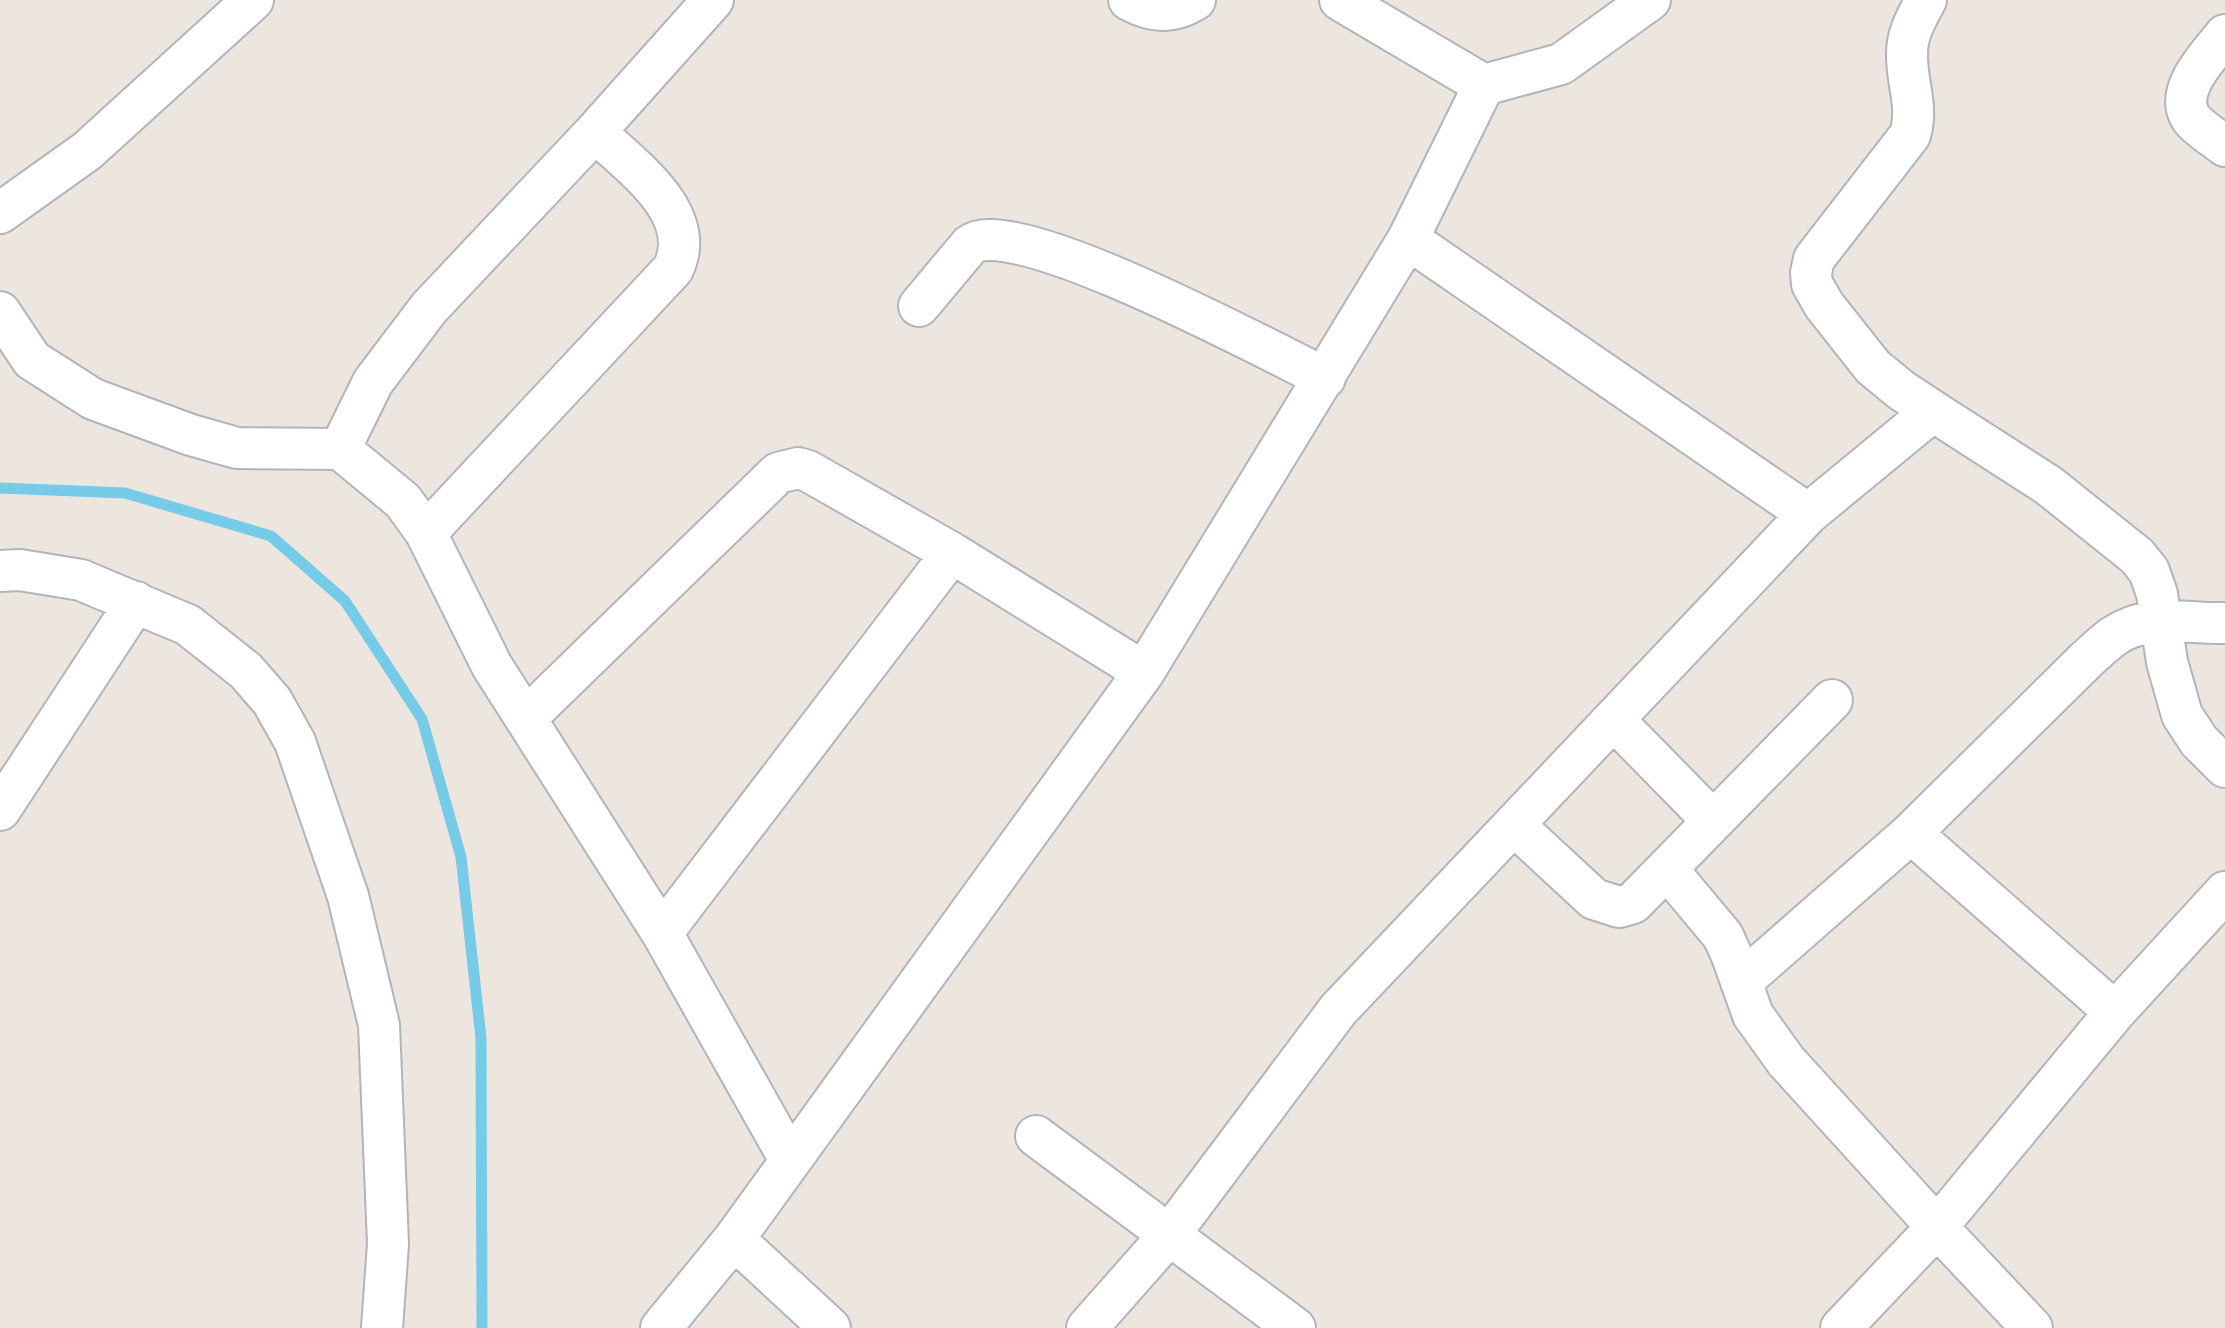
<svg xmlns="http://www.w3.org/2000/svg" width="2225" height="1328" viewBox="0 0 2225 1328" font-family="'Noto Sans',sans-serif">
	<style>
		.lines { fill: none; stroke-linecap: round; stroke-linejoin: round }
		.stream { stroke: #76cbe9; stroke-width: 11 }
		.minor-casing { stroke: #b1b4be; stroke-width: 44 }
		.minor { stroke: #fff; stroke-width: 40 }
	</style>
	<rect width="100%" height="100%" fill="#ece6de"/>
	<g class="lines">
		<!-- stream -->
		<path class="stream" d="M 0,488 L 125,493 L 271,536 L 345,601 L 422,719 L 461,857 L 481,1038 L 482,1328"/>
		<defs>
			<path id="minor" d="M 1129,0 C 1153,13 1172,14 1195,0
				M 1340,0 L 1484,85 L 1561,64 L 1650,0
				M 1926,0 C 1917,17 1907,33 1907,53 C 1906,82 1919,106 1910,135 L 1814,259 L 1811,273 L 1812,284 L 1824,305 L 1873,367 L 1901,390 L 1933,411
				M 2225,35 C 2210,55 2173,90 2191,118 C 2198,128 2215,138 2225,146
				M 0,213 L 87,151 L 253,0
				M 1408,239 L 1808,514 L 1933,411 L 2048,485 L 2137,556 L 2149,571 L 2157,594 L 2167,662 L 2182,715 L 2199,741 L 2225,767
				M 919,306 L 970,245 C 1012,212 1272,352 1325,378
				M 0,312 L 32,360 L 93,399 L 191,435 L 237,448 L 340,449 L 403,501 L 426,533 L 492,666 L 662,933 L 790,1160
				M 340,449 L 373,382 L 429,308 L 595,132 L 713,0
				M 426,533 L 673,269 C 700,213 631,166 595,132
				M 0,571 L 20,570 L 81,580 L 188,625 L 246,671 L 272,701 L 295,742 L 348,896 L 379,1025 L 388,1244 L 382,1328
				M 526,718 L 778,473 L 798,468 L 808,471 L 952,553 L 1144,672
				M 1614,720 L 1713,821
				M 0,810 L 136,602
				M 1514,825 L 1594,899 L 1619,907 L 1633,903 L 1832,700
				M 1911,833 L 2115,1012
				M 1667,869 L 1723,936 L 1732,956 L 1753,1015 L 1786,1061 L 1937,1227 L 2032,1328
				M 662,933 L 952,553
				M 1741,982 L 1911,833 L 2085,661 C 2094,653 2104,643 2114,636 C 2148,613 2187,624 2225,623
				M 1036,1136 L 1295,1328
				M 734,1239 L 830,1328
				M 661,1328 L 734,1239 L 1144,672 L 1408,239 L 1484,85
				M 1087,1328 L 1170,1234 L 1338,1010 L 1808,514
				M 1841,1328 L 1937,1227 L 2115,1012 L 2225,892"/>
		</defs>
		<!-- minor casing -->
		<use href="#minor" class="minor-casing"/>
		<!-- minor -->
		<use href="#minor" class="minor"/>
	</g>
</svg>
